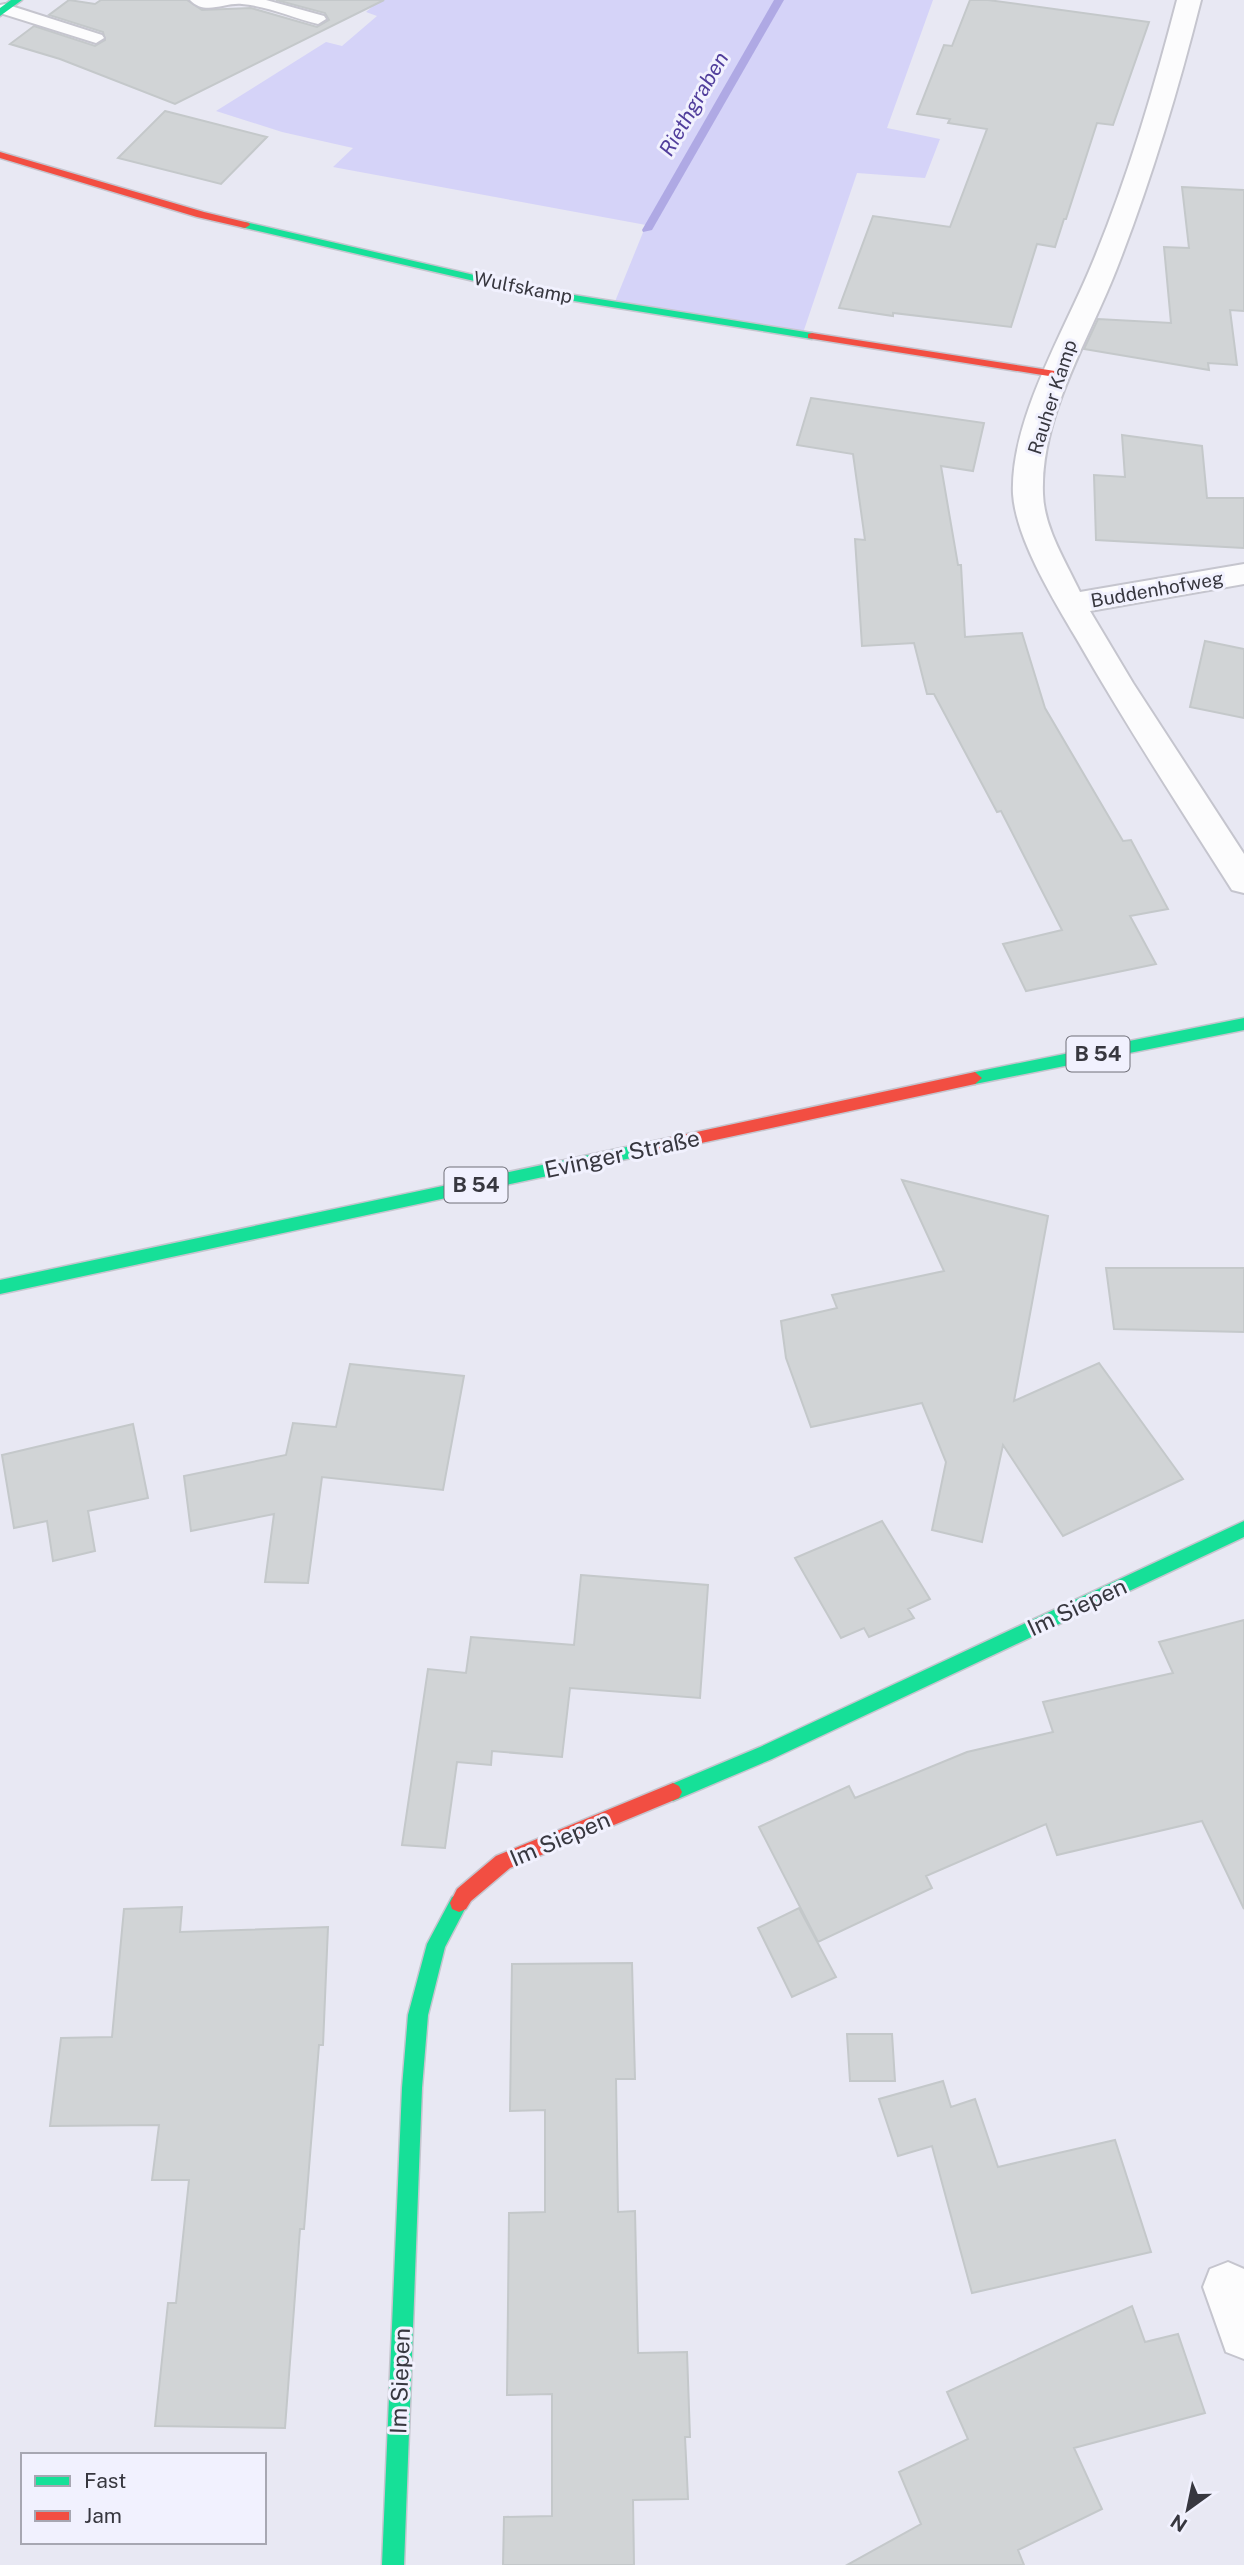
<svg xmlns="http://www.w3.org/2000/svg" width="1244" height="2565" viewBox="0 0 1244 2565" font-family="'Public Sans',sans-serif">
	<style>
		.green { fill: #d5d3f8 }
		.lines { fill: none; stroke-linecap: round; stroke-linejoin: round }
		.stream { fill: #afa9e4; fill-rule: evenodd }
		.building { fill: #d1d4d6; stroke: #c4c8ca; stroke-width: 2 }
		.lane-casing { stroke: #c5c5ce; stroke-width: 4 }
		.street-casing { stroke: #c5c5ce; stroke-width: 4 }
		.fast-casing { stroke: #c5c5ce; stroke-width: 3 }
		.jam-casing { stroke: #c5c5ce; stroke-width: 3 }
		.lane { fill: #fcfcfd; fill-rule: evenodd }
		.street { fill: #fcfcfd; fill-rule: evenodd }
		.fast { fill: #16e098; fill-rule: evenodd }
		.jam { fill: #f24e42; fill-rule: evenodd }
		.labels { text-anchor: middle; stroke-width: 6; stroke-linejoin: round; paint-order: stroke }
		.far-street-label { font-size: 19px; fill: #37373f; stroke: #f1f1fe }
		.far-water-label { font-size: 21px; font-style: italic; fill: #513e9c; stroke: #f1f1fe }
		.shield { fill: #f1f1fe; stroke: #6f6f78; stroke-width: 2 }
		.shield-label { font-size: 21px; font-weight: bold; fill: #37373f }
		.street-label { font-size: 23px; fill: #37373f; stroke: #f1f1fe }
	</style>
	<rect width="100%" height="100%" fill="#e8e8f3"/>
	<!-- green -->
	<path class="green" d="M 380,0 L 933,0 L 887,128 L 940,139 L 925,178 L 857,173 L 803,333 L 614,304 L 646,225 L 333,167 L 353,148 L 282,132 L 216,111 L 326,42 L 342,46 L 377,16 L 366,12 Z"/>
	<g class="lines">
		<!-- stream -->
		<path class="stream" d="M 774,0 L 784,0 L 652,230 L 643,232 L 642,230 Z"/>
	</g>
	<!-- building -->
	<path class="building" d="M 69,0 L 95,4 L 101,0 L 187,0 L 202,10 L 251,8 L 317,27 L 329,20 L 325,13 L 276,0 L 384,0 L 175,104 L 60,59 L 10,44 L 34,26 L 95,46 L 105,40 L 103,32 L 49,15 Z
		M 970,0 L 988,0 L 1149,22 L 1113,125 L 1097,123 L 1066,219 L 1064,219 L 1055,247 L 1037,244 L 1011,327 L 893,313 L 893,316 L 839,308 L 873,216 L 950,227 L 987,129 L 948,123 L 950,119 L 917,114 L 944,45 L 952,46 Z
		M 165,111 L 267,137 L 221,184 L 118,158 Z
		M 1182,187 L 1244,190 L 1244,311 L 1230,310 L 1237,365 L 1208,363 L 1209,370 L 1084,349 L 1098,319 L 1171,323 L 1164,247 L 1189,248 Z
		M 811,398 L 984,423 L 973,471 L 941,466 L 958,565 L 961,565 L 965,637 L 1022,633 L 1045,708 L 1123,841 L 1131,840 L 1168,909 L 1130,916 L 1156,964 L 1026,991 L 1003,944 L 1062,930 L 1001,811 L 997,812 L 934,694 L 927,694 L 914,643 L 862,646 L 855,539 L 865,540 L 853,454 L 797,445 Z
		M 1122,435 L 1202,446 L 1207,498 L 1244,498 L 1244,548 L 1096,540 L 1094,475 L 1125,477 Z
		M 1205,641 L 1244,649 L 1244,718 L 1190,707 Z
		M 902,1180 L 1048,1216 L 1014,1401 L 1099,1363 L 1183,1479 L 1063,1536 L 1003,1445 L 982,1542 L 932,1530 L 946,1462 L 922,1403 L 811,1427 L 786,1358 L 781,1321 L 837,1308 L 832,1295 L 944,1271 Z
		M 1106,1268 L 1244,1268 L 1244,1332 L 1114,1329 Z
		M 350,1364 L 464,1376 L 443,1490 L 322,1477 L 308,1583 L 265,1582 L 274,1514 L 191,1531 L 184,1476 L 286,1455 L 293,1423 L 336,1427 Z
		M 133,1424 L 148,1498 L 88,1511 L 95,1551 L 53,1561 L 47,1521 L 14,1528 L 2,1455 Z
		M 882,1521 L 930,1599 L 908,1609 L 914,1618 L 869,1637 L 864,1628 L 841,1638 L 795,1558 Z
		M 581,1575 L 708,1585 L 700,1698 L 570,1688 L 562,1757 L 492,1751 L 491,1765 L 457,1762 L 445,1848 L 402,1845 L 428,1669 L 466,1673 L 471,1637 L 574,1645 Z
		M 1244,1620 L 1244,1909 L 1202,1821 L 1057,1855 L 1046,1824 L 926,1876 L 932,1888 L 818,1942 L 759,1827 L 849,1786 L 855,1798 L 967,1752 L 1053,1732 L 1043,1702 L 1173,1673 L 1159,1642 Z
		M 182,1907 L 180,1932 L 328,1927 L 323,2045 L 319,2045 L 304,2229 L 300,2229 L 285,2428 L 155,2426 L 168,2303 L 176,2303 L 189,2180 L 152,2180 L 159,2125 L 50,2126 L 61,2038 L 112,2037 L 124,1909 Z
		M 799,1908 L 836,1977 L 792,1997 L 758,1928 Z
		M 632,1963 L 635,2079 L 616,2079 L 618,2212 L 635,2211 L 638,2353 L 687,2352 L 690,2437 L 685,2437 L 688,2499 L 633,2500 L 634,2565 L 503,2565 L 504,2517 L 552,2516 L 552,2394 L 507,2395 L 509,2213 L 545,2212 L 545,2110 L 510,2111 L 512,1964 Z
		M 847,2034 L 892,2034 L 895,2081 L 850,2081 Z
		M 943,2081 L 951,2107 L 975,2099 L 998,2167 L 1115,2140 L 1151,2252 L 972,2293 L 932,2146 L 898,2156 L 879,2099 Z
		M 1132,2306 L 1145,2342 L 1178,2334 L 1205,2413 L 1074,2448 L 1102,2509 L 1018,2550 L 1024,2565 L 847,2565 L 921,2524 L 899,2472 L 968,2439 L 947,2392 Z"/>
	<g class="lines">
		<defs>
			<path id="lane" d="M 190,0 L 266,0 L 324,16 L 326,19 L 318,24 C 294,18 267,6 242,4 C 225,2 205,16 190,0 Z
				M 5,4 L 102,35 L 104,38 L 96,43 L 0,13 L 0,5 Z"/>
			<path id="street" d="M 1177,0 L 1201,0 C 1178,91 1151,181 1117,268 C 1090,338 1040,416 1043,494 C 1044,528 1066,562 1080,592 L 1244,564 L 1244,584 L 1090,611 L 1133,683 L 1244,854 L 1244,893 L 1232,890 C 1180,808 1127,727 1079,643 C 1056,604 1016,540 1013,494 C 1010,422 1062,335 1089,271 C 1126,184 1153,92 1177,0 Z
				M 1228,2262 L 1244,2269 L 1244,2359 L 1226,2352 L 1203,2287 L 1210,2269 Z"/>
			<path id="fast" d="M 11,0 L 22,0 L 0,16 L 0,8 Z
				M 245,222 L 530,288 L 812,333 L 818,336 L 812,339 L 530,294 L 241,227 L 240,225 Z
				M 1244,1018 L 1244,1030 L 975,1084 L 968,1078 L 975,1072 Z
				M 650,1142 L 658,1148 L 650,1154 L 0,1294 L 0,1280 Z
				M 1244,1521 L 1244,1537 L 772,1759 L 673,1801 L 667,1798 L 664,1792 L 667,1786 L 760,1747 Z
				M 459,1894 L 466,1897 L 468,1903 L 445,1947 L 428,2015 L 422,2088 L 404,2565 L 382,2565 L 402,2088 L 408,2015 L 427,1944 L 452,1897 Z"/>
			<path id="jam" d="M 0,152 L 204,212 L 249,223 L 250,225 L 245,228 L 197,217 L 0,158 Z
				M 812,333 L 1055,371 L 1061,374 L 1055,377 L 808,338 L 808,334 Z
				M 975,1072 L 982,1078 L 975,1084 L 650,1154 L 642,1148 L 650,1142 Z
				M 673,1783 L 679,1786 L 682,1792 L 679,1798 L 510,1868 L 471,1901 L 466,1909 L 459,1912 L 452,1909 L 450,1903 L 457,1889 L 496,1856 Z"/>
		</defs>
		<!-- lane casing -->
		<use href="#lane" class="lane-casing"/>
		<!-- street casing -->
		<use href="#street" class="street-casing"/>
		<!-- fast casing -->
		<use href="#fast" class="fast-casing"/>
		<!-- jam casing -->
		<use href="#jam" class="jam-casing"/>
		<!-- lane -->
		<use href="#lane" class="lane"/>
		<!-- street -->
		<use href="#street" class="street"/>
		<!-- fast -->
		<use href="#fast" class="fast"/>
		<!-- jam -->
		<use href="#jam" class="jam"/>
	</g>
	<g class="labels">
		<!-- far-street labels -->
		<g class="far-street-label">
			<text transform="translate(523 287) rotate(11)" y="7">Wulfskamp</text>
			<text transform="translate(1052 397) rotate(-72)" y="7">Rauher Kamp</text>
			<text transform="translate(1157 589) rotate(-10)" y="7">Buddenhofweg</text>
		</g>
		<!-- far-water labels -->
		<g class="far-water-label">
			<text transform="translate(694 104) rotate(-60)" y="7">Riethgraben</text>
		</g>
		<!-- shield labels -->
		<g class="shield">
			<rect x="1066.5" y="1036.5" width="63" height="35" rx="5"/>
			<rect x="444.5" y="1167.5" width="63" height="35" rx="5"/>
		</g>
		<g class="shield-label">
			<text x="1098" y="1061">B 54</text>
			<text x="476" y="1192">B 54</text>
		</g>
		<!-- street labels -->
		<g class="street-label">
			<text transform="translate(622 1154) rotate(-12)" y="8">Evinger Straße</text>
			<text transform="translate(1077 1607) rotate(-25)" y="8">Im Siepen</text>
			<text transform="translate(560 1839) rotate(-23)" y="8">Im Siepen</text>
			<text transform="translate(400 2381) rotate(-88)" y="8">Im Siepen</text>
		</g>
	</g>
	<!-- legend -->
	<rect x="21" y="2453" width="245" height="91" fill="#f1f1fe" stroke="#a7a7b2" stroke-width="2"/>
	<rect x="35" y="2476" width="35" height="10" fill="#16e098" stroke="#a7a7b2" stroke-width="2"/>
	<text x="84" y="2488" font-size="21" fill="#37373f">Fast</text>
	<rect x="35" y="2511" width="35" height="10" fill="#f24e42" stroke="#a7a7b2" stroke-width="2"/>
	<text x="84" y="2523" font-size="21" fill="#37373f">Jam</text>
	<!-- north arrow -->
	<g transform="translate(1188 2509) rotate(213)" stroke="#f1f1fe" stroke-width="5" paint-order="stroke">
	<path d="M0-5L12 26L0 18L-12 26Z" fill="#37373f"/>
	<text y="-10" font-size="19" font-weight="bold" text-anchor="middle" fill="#37373f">N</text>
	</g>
</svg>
